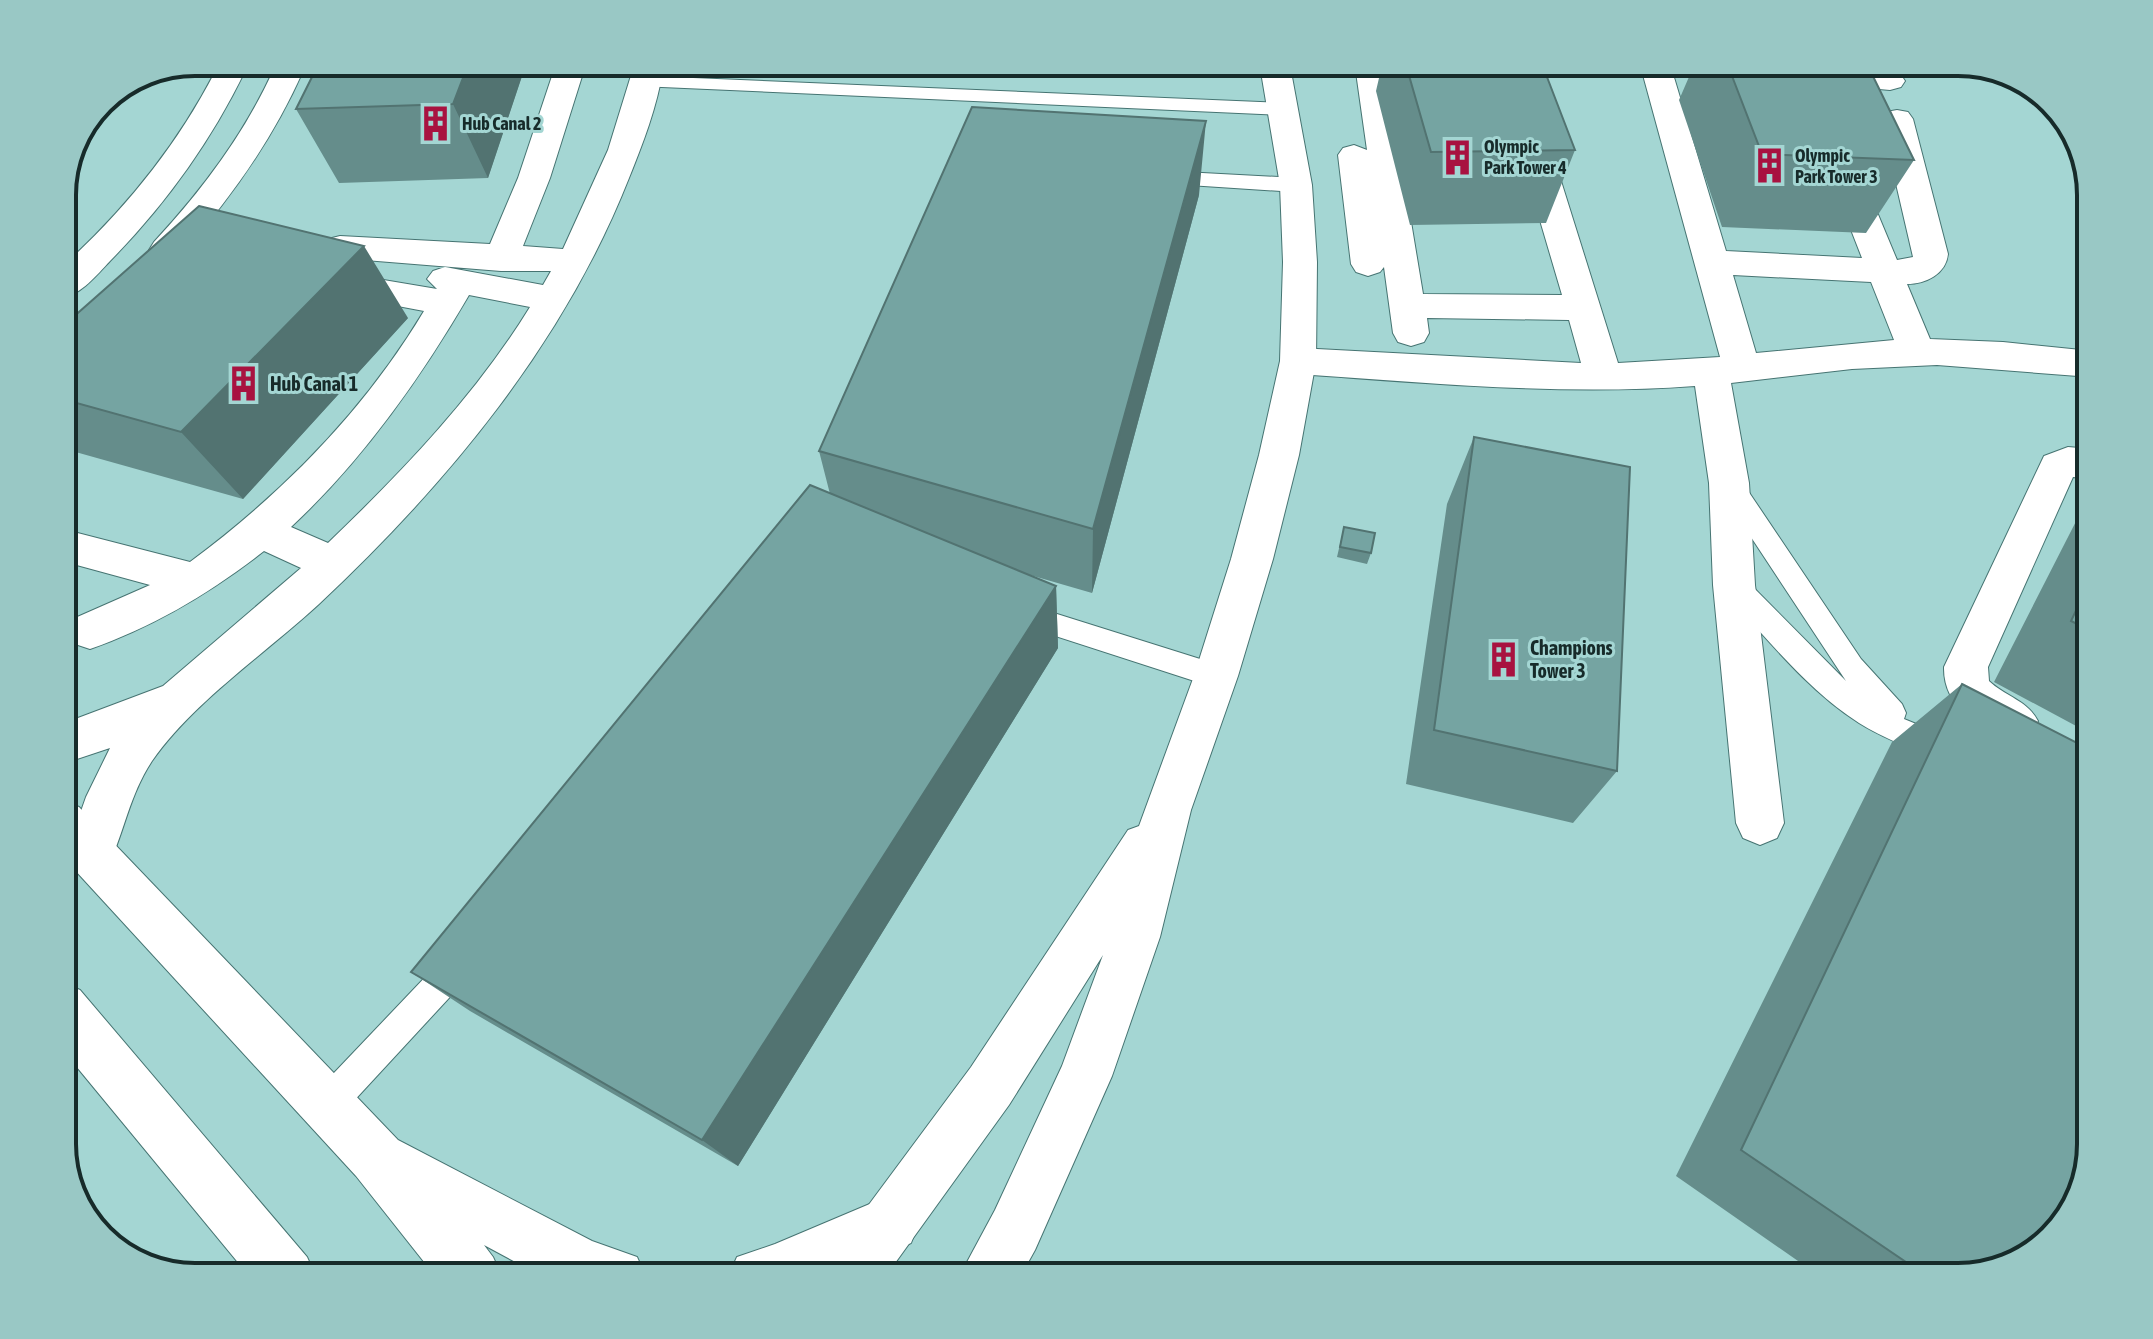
<svg xmlns="http://www.w3.org/2000/svg" width="2153" height="1339" viewBox="0 0 2153 1339" font-family="'Asap Condensed',sans-serif">
	<style>
		.lines { fill: none; stroke-linecap: round; stroke-linejoin: round }
		.service-casing { stroke: #467472; stroke-width: 2 }
		.minor-casing { stroke: #467472; stroke-width: 2 }
		.tertiary-casing { stroke: #467472; stroke-width: 2 }
		.secondary-casing { stroke: #467472; stroke-width: 2 }
		.service { fill: #fff; fill-rule: evenodd }
		.minor { fill: #fff; fill-rule: evenodd }
		.tertiary { fill: #fff; fill-rule: evenodd }
		.secondary { fill: #fff; fill-rule: evenodd }
		.wall { fill: #658d8b }
		.shaded-wall { fill: #527371 }
		.building { fill: #75a4a2; stroke: #527371; stroke-width: 2 }
		.labels { text-anchor: middle; stroke-width: 6; stroke-linejoin: round; paint-order: stroke }
		.far-poi-label { font-size: 18px; font-weight: bold; fill: #172b2a; stroke: #a4d6d3; text-anchor: start }
		.poi-label { font-size: 20px; font-weight: bold; fill: #172b2a; stroke: #a4d6d3; text-anchor: start }
		.rim { fill: none; stroke: #172b2a; stroke-width: 4 }
	</style>
	<rect width="100%" height="100%" fill="#a4d6d3"/>
	<g class="lines">
		<defs>
			<path id="service" d="M 646,76 L 1284,103 L 1294,109 L 1284,115 L 639,86 L 636,82 Z
				M 1165,171 L 1296,178 L 1306,185 L 1296,192 L 1158,183 L 1155,178 Z
				M 1731,476 L 1740,479 L 1861,659 L 1902,704 L 1906,713 L 1904,719 L 1948,737 L 1953,746 L 1948,755 L 1938,759 C 1911,749 1883,738 1859,723 C 1806,689 1767,638 1725,593 L 1721,585 L 1725,577 L 1734,574 L 1743,577 L 1846,681 L 1722,493 L 1718,486 L 1722,479 Z
				M 1022,603 L 1216,664 L 1226,668 L 1230,676 L 1226,684 L 1216,688 L 1012,622 L 1008,614 L 1012,606 Z
				M 462,945 L 473,950 L 478,961 L 473,972 L 338,1118 L 326,1123 L 314,1118 L 309,1106 L 314,1094 L 451,950 Z"/>
			<path id="minor" d="M 1792,63 L 1890,72 L 1901,75 L 1905,81 L 1901,87 L 1890,90 L 1694,72 L 1683,69 L 1679,64 Z
				M 1640,64 L 1670,64 L 1726,251 L 1862,258 L 1830,176 L 1834,169 L 1846,166 L 1858,169 L 1862,176 L 1897,260 L 1913,257 L 1881,119 L 1886,112 L 1897,110 L 1908,112 L 1913,119 L 1948,254 C 1946,274 1926,284 1907,284 L 1930,339 L 2003,342 L 2091,351 L 2091,377 L 1937,365 L 1852,369 L 1731,383 L 1749,483 L 1755,585 L 1784,823 L 1777,838 L 1760,845 L 1743,838 L 1736,823 L 1713,585 L 1709,483 L 1695,386 C 1562,396 1430,383 1298,374 L 1285,370 L 1280,361 L 1285,352 L 1298,348 L 1581,363 L 1569,320 L 1427,318 L 1429,333 L 1424,342 L 1411,346 L 1398,342 L 1393,333 L 1384,267 L 1380,272 L 1368,276 L 1356,272 L 1351,264 L 1338,155 L 1343,148 L 1354,145 L 1367,150 L 1355,65 L 1385,65 L 1423,294 L 1562,295 L 1519,149 L 1524,142 L 1535,139 L 1546,142 L 1551,149 L 1618,363 L 1720,357 ZM 1733,275 L 1871,282 L 1894,340 L 1756,353 Z
				M 1260,66 L 1306,66 L 1302,72 L 1291,75 L 1264,72 Z
				M 633,69 L 663,69 C 657,107 643,143 629,178 C 564,343 448,483 319,604 C 266,653 193,702 152,761 C 130,794 124,832 108,867 L 91,873 L 74,867 L 67,851 L 86,797 L 110,748 L 62,764 L 62,724 L 163,686 L 301,568 L 264,551 C 210,593 155,626 90,649 L 75,644 L 68,631 L 75,618 L 150,585 L 62,561 L 62,529 L 190,562 C 283,493 364,411 424,311 L 324,292 L 318,284 L 324,276 L 336,272 L 437,289 L 427,279 L 433,271 L 445,267 L 543,285 L 551,271 L 501,271 L 340,258 L 328,255 L 323,247 L 328,239 L 340,236 L 490,244 L 518,178 L 554,70 L 584,70 L 550,178 L 523,246 L 563,249 L 608,150 ZM 469,295 L 530,307 C 476,395 402,472 328,543 L 291,527 C 363,460 420,379 469,295 Z
				M 2068,447 L 2091,449 L 2091,479 L 2073,477 L 1988,667 L 1989,681 C 2006,697 2027,700 2038,721 L 2031,735 L 2015,741 C 1981,728 1943,709 1944,667 L 2044,456 Z"/>
			<path id="tertiary" d="M 245,71 C 210,143 165,205 110,261 C 96,276 82,293 62,299 L 62,267 C 125,210 176,147 215,72 Z
				M 273,71 L 303,71 C 272,141 229,201 178,258 L 166,261 L 154,258 L 149,250 L 154,242 C 202,190 243,136 273,71 Z
				M 62,800 L 79,807 L 398,1140 L 592,1241 L 637,1257 L 646,1277 L 543,1277 L 484,1245 L 493,1257 L 502,1277 L 436,1277 L 356,1176 L 62,856 Z
				M 62,982 L 80,990 L 307,1257 L 316,1277 L 250,1277 L 62,1049 Z
				M 891,1195 L 911,1203 L 919,1223 L 911,1243 L 834,1277 L 728,1277 L 737,1257 L 775,1244 Z"/>
			<path id="secondary" d="M 1260,66 L 1290,66 L 1312,185 L 1317,262 L 1316,361 L 1299,455 L 1273,559 L 1238,676 L 1191,810 L 1160,937 L 1112,1076 L 1035,1250 L 1020,1277 L 959,1277 L 995,1210 L 1062,1066 L 1103,955 L 1009,1105 L 885,1277 L 821,1277 L 830,1257 L 971,1067 L 1128,830 L 1139,826 L 1194,676 L 1231,559 L 1259,455 L 1280,361 L 1283,262 L 1280,185 Z"/>
		</defs>
		<!-- service casing -->
		<use href="#service" class="service-casing"/>
		<!-- minor casing -->
		<use href="#minor" class="minor-casing"/>
		<!-- tertiary casing -->
		<use href="#tertiary" class="tertiary-casing"/>
		<!-- secondary casing -->
		<use href="#secondary" class="secondary-casing"/>
		<!-- service -->
		<use href="#service" class="service"/>
		<!-- minor -->
		<use href="#minor" class="minor"/>
		<!-- tertiary -->
		<use href="#tertiary" class="tertiary"/>
		<!-- secondary -->
		<use href="#secondary" class="secondary"/>
	</g>
	<!-- wall -->
	<path class="wall" d="M 1866,62 L 1914,160 L 1866,233 L 1722,227 L 1679,100 L 1695,63 Z
		M 1542,64 L 1575,150 L 1546,223 L 1410,225 L 1376,91 L 1382,65 Z
		M 524,70 L 488,178 L 339,183 L 296,109 Z
		M 1199,195 L 1092,593 L 1023,573 L 1056,586 L 1058,648 L 738,1166 L 470,1011 L 411,972 L 830,494 L 819,451 Z
		M 408,318 L 243,499 L 72,451 L 62,441 L 62,327 Z
		M 1474,437 L 1617,771 L 1573,823 L 1406,784 L 1447,504 Z
		M 2091,492 L 2091,734 L 1994,682 Z
		M 1344,527 L 1371,553 L 1367,564 L 1337,557 Z
		M 1962,684 L 1959,1277 L 1821,1277 L 1676,1176 L 1892,742 Z"/>
	<!-- shaded-wall -->
	<path class="shaded-wall" d="M 466,70 L 524,70 L 488,178 L 453,104 Z
		M 1206,121 L 1199,195 L 1092,593 L 1093,529 Z
		M 364,246 L 408,318 L 243,499 L 181,432 Z
		M 1056,586 L 1058,648 L 738,1166 L 702,1140 Z"/>
	<!-- building -->
	<path class="building" d="M 1866,62 L 1914,160 L 1762,154 L 1727,63 Z
		M 1542,64 L 1575,150 L 1431,152 L 1406,65 Z
		M 466,70 L 453,104 L 296,109 L 315,71 Z
		M 972,107 L 1206,121 L 1093,529 L 819,451 Z
		M 199,206 L 364,246 L 181,432 L 62,399 L 62,327 Z
		M 1474,437 L 1630,467 L 1617,771 L 1434,730 Z
		M 810,485 L 1056,586 L 702,1140 L 411,972 Z
		M 1344,527 L 1375,533 L 1371,553 L 1340,547 Z
		M 2091,579 L 2091,631 L 2071,621 Z
		M 1962,684 L 2091,750 L 2091,1145 L 2073,1211 L 2024,1259 L 1959,1277 L 1928,1277 L 1741,1150 Z"/>
	<!-- icons -->
	<defs>
		<symbol id="building-bare" viewBox="-9 -9 18 18"><path d="M-4-6H4V6H1V3H-1V6H-4ZM-2.5-4.3h1.7v1.8h-1.7ZM.8-4.3h1.7v1.8H.8ZM-2.5-1h1.7V.8h-1.7ZM.8-1h1.7V.8H.8Z" fill="#a81240" stroke="#a4d6d3" stroke-width="2.5" paint-order="stroke"/></symbol>
	</defs>
	<g fill-rule="evenodd">
		<use href="#building-bare" x="410" y="98" width="51" height="51"/>
		<use href="#building-bare" x="1432" y="132" width="51" height="51"/>
		<use href="#building-bare" x="1744" y="140" width="51" height="51"/>
		<use href="#building-bare" x="218" y="358" width="51" height="51"/>
		<use href="#building-bare" x="1478" y="634" width="51" height="51"/>
	</g>
	<g class="labels">
		<!-- far-poi labels -->
		<g class="far-poi-label">
			<text x="462" y="130">Hub Canal 2</text>
			<text x="1484" y="153">Olympic<tspan x="1484" dy="21">Park Tower 4</tspan></text>
			<text x="1795" y="162">Olympic<tspan x="1795" dy="21">Park Tower 3</tspan></text>
		</g>
		<!-- poi labels -->
		<g class="poi-label">
			<text x="270" y="391">Hub Canal 1</text>
			<text x="1530" y="655">Champions<tspan x="1530" dy="23">Tower 3</tspan></text>
		</g>
	</g>
	<!-- crop -->
	<path d="M0 0H2153V1339H0ZM195 76H1958A119 119 0 0 1 2077 195V1144A119 119 0 0 1 1958 1263H195A119 119 0 0 1 76 1144V195A119 119 0 0 1 195 76Z" fill="#99c8c5" fill-rule="evenodd"/>
	<path class="rim" d="M195 76H1958A119 119 0 0 1 2077 195V1144A119 119 0 0 1 1958 1263H195A119 119 0 0 1 76 1144V195A119 119 0 0 1 195 76Z"/>
</svg>
